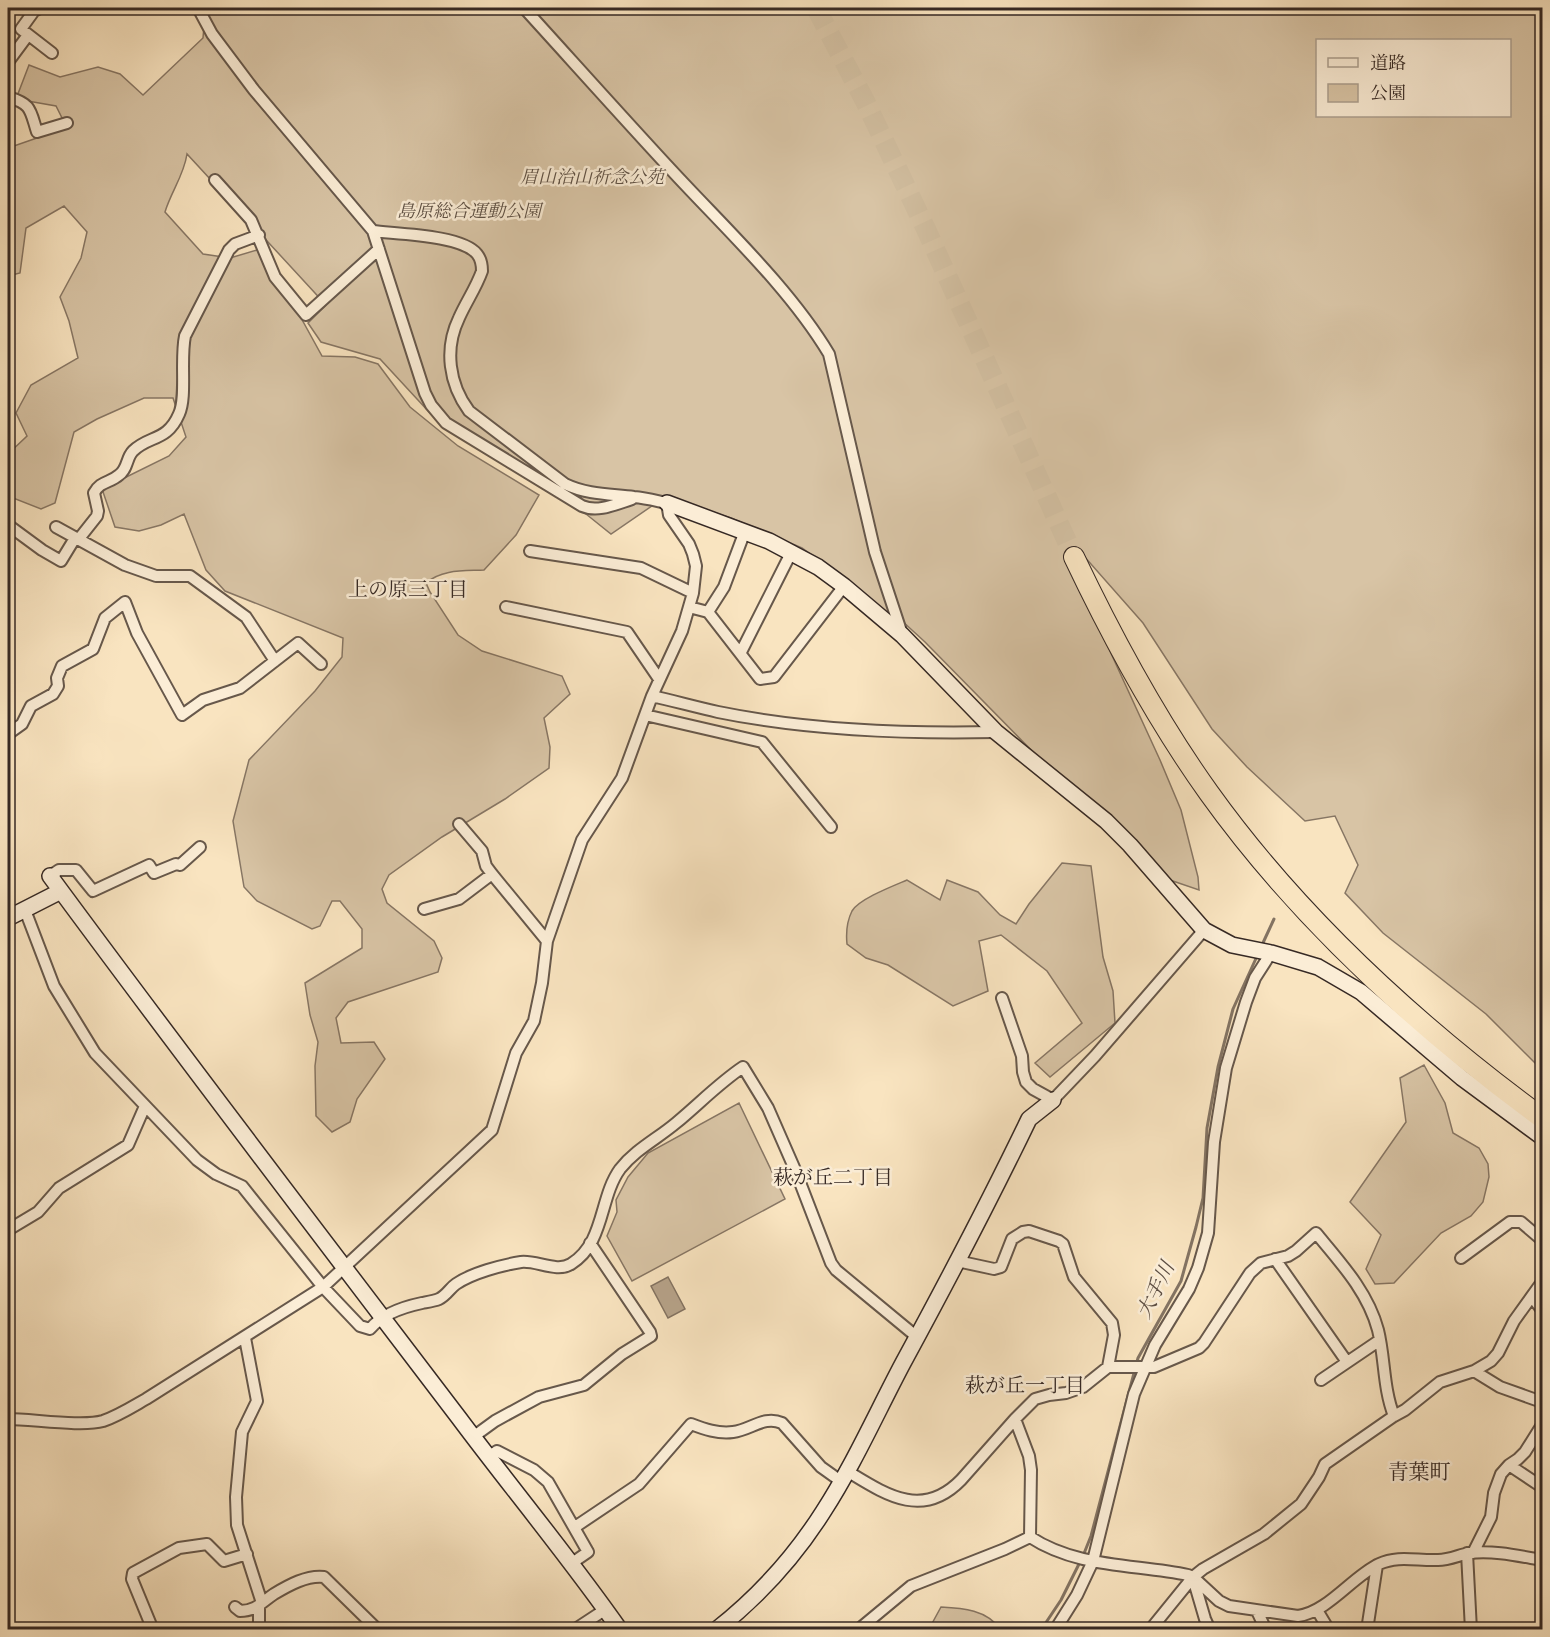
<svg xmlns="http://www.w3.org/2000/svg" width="1550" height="1637" viewBox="0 0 1550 1637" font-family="'IM FELL Double Pica','Noto Serif JP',serif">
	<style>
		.green { fill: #d8c4a5; stroke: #877664; stroke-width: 1.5; fill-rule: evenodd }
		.water { fill: #b7a48b; stroke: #837362; stroke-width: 1.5 }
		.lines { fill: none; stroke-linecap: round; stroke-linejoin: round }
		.stream { stroke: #837362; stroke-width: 3 }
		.highway-tunnel { stroke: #d2bfa1; stroke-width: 20; stroke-dasharray: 20 10; stroke-linecap: butt }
		.street-casing { stroke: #67584b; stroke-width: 14 }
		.secondary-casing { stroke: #362924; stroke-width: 18 }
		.highway-casing { stroke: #362924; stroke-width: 22 }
		.street { stroke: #fbedd6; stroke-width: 10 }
		.secondary { stroke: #fbedd6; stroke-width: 15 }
		.highway { stroke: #f9e4c0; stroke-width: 20 }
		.labels { text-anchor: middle; stroke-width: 5; stroke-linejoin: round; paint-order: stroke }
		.park-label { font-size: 18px; font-style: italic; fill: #5e5044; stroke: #fbedd6 }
		.neighbourhood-label { font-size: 20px; fill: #362924; stroke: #fbedd6 }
		.water-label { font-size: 20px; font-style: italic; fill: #5d4e43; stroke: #fbedd6 }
		.quarter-label { font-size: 21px; fill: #362924; stroke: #fbedd6 }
	</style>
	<rect width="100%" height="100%" fill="#f9e4c0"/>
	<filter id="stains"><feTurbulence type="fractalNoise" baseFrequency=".00333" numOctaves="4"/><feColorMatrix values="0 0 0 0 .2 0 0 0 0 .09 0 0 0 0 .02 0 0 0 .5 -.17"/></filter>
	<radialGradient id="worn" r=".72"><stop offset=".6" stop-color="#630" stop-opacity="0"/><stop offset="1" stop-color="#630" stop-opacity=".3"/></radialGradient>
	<!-- green -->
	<path class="green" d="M 202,8 L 1542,8 L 1542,1070 L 1486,1014 L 1383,933 L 1345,893 L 1358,865 L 1335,816 L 1305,821 L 1247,767 L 1212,729 L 1143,623 L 1076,547 L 1069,562 L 1160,760 L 1181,810 L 1198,877 L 1199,890 L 1167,879 L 1039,758 L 925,642 L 890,610 L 891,617 L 846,580 L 802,548 L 731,518 L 665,497 L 611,534 L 586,514 L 441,425 L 380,359 L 321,342 L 308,323 L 326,305 L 187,154 C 184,175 171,192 165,212 L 203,254 L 230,258 L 257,250 L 273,267 L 322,356 L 355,357 L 378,364 L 410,407 L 458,446 L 539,495 L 516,535 L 484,570 C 464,571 442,569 426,583 L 430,592 L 458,635 L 482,651 L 562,676 L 570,694 L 544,718 L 550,747 L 549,768 L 505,799 L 442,837 L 389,875 L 382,889 L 387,903 L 434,941 L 442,958 L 438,972 L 348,1002 L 336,1018 L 341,1043 L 374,1042 L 385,1059 L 357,1099 L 350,1122 L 332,1132 L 316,1116 L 315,1066 L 318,1042 L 310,1015 L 305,983 L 362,948 L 362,929 L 340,901 L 332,901 L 320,926 L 312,929 L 257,901 L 244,887 L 233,821 L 249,760 L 315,691 L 342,657 L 343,638 L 225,591 L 206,570 L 184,514 L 161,525 L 139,531 L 115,527 L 102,489 L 169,456 L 186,437 L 173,398 L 144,398 L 97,419 L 74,432 L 55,503 L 41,509 L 8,496 L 8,454 L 27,436 L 16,413 L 31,385 L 78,358 L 69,321 L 60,297 L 81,258 L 87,232 L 64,206 L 26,228 L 20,273 L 8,276 L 8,148 L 54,132 L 63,120 L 56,106 L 16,99 L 29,65 L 60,77 L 98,67 L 120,74 L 143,95 L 203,38 L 205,14 ZM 1318,40 L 1510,40 L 1510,116 L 1318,116 Z
		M 1062,863 L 1091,866 L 1103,957 L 1113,991 L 1115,1023 L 1050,1077 L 1035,1063 L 1082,1023 L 1047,971 L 1001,935 L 979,941 L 988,991 L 953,1006 L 888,965 L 866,958 L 847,944 C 846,934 847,921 852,911 C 859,899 893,886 907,880 L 940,900 L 947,880 L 978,892 L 1000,915 L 1016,924 L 1029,904 Z
		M 1424,1065 L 1445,1103 L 1453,1133 L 1479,1148 L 1488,1164 L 1489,1177 L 1483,1202 L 1471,1216 L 1441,1233 L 1394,1283 L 1375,1284 L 1366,1269 L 1381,1235 L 1350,1202 L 1406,1122 L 1400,1078 Z
		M 739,1103 L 785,1199 L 632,1281 L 607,1236 L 617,1212 L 616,1200 L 628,1177 L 648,1153 Z
		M 941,1607 C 963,1608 987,1610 1000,1629 L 929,1629 Z"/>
	<!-- water -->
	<path class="water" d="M 668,1277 L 685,1309 L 668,1318 L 651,1286 Z"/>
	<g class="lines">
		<!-- stream -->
		<path class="stream" d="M 1262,945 L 1274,919
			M 1083,1556 L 1091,1536 L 1138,1358 L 1181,1281 L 1196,1227 L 1203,1198 L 1207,1128 L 1218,1067 L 1233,1009 L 1258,954
			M 1041,1630 L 1061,1600 L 1080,1562"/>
		<!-- highway-tunnel -->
		<path class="highway-tunnel" d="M 816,8 L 865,101 L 925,227 L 1074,557"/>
		<defs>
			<path id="street" d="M 40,8 L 34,11 L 21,29 L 52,53
				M 524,8 C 574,63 624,119 675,174 C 727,230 790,289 829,354 L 875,552 L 902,634
				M 8,62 L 28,35
				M 8,97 C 32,104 30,110 37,132 L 67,123
				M 215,180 L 251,220 L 275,277 L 306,315 L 379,249
				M 373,231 L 425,393 L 431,405 L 446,423 L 582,506 C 598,513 616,504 632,499
				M 8,525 L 42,550 L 61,561 L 75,538
				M 56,527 L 125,565 L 156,576 L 190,576 L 246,617 L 275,661
				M 78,540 L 97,516 L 98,511 L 94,493 C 100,481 110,483 119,475 C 128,469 126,458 133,451 C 149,435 167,442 179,414 C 187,397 180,359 185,336 L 229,250 L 235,244 L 259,235
				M 530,551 L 641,568 L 693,593
				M 506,607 L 627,632 L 659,679
				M 689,607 L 708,612 L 760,679 L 774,677 L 844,586
				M 708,612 L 724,587 L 745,531
				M 741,652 L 792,551
				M 652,696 C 674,701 696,707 718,712 C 806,730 906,734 996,732
				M 645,715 L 762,742 L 831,827
				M 8,734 L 22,724 L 31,706 L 53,694 L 58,686 L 57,678 L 62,666 L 93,649 L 105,618 L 125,602 L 137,633 L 182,715 L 203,700 L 240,688 L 298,643 L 321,664
				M 459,824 L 482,851 L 486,866 L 492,874 L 547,941
				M 50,876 L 59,870 L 76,870 L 93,891 L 149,865 L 154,873 L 176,864 L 180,865 L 200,847
				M 424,909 L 459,899 L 492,874
				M 25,910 L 54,986 L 95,1053 L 197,1160 L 216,1174 L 242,1186 L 323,1287 L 360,1326 L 370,1329 C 382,1314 403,1307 422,1303 C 427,1302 434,1301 439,1299 C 447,1295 450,1288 456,1284 C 472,1273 502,1265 521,1262 C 536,1260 557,1273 571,1264 C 605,1243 599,1198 620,1169 C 636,1149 657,1139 676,1123 C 699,1104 719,1083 743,1067 L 768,1108 L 796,1172 L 831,1263 L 836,1270 L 917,1337
				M 1002,998 L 1022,1056 L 1023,1072 L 1026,1082 L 1033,1089 L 1053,1100 L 1095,1056 L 1204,930
				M 8,1230 L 38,1212 L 59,1188 L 128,1145 L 145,1106
				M 1461,1258 L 1510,1222 L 1521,1222 L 1542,1240
				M 1275,1259 L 1347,1362
				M 957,1261 L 994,1269 L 1001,1267 L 1012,1239 L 1023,1232 L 1029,1231 L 1059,1241 L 1063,1244 L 1074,1277 L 1112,1323 L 1114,1335 L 1108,1367
				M 1533,1298 L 1542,1310
				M 245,1338 L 257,1401 L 242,1432 L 236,1497 L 237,1525 L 262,1603
				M 1474,1371 L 1500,1387 L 1542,1402
				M 1321,1380 L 1380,1340
				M 8,1419 C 32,1419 82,1427 103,1421 C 118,1416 132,1407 146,1399 L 323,1287 L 492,1130 L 516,1053 L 534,1021 L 542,983 L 547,941 L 582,840 L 622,778 L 652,696 L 682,631 L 693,593 L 696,566 L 693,554 L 689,544 L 669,515 L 667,503 C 657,501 646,498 634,497 C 610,494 588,495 565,484 L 469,411 C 449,384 444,349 459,318 C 466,302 476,288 482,271 C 482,265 481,259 477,254 C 462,235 397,234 373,231 L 254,90 L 212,34 L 198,8
				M 1015,1419 L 1029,1456 L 1031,1470 L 1030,1537 C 1077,1568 1135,1564 1188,1575 L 1193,1577 L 1219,1601 L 1229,1606 L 1298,1616 C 1328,1612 1353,1576 1379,1564 C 1398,1555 1417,1561 1438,1560 C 1449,1560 1459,1555 1469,1553 C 1494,1550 1519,1556 1542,1560
				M 473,1437 L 495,1421 L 539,1397 L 584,1385 L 622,1354 L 651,1336 L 650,1332 L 590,1243
				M 488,1457 L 497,1451 L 534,1470 L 548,1482 L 588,1552 L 572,1563
				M 1509,1465 L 1542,1487
				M 847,1471 C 885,1494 922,1520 961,1480 L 1015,1419 L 1035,1399 L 1049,1395 L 1066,1393 L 1083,1387 L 1108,1367 L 1154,1367 L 1199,1348 L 1204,1343 L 1250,1273 L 1261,1263 L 1288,1256 L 1296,1251 L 1316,1233 C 1340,1262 1368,1292 1378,1330 C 1385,1358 1383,1388 1394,1416 L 1405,1410 L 1440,1382 L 1474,1371 L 1491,1361 L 1498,1353 L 1514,1321 L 1542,1282
				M 575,1527 L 639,1484 L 691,1424 C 704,1429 718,1434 733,1432 C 751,1430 764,1415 782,1423 L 821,1467 L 842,1482
				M 1467,1553 L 1471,1630
				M 1473,1553 L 1491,1517 L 1494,1493 L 1501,1474 L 1509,1465 L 1518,1459 L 1525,1452 L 1542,1425
				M 1193,1578 L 1205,1619 L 1210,1630
				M 235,1607 L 240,1611 C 256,1611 262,1602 274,1594 C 289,1585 307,1575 324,1577 L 378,1630
				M 259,1607 L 259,1630
				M 1317,1610 L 1329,1630
				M 1257,1611 L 1266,1630
				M 153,1630 L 132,1579 L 133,1573 L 179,1548 L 207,1544 L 224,1561 L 247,1554
				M 574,1630 L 606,1609
				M 858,1630 L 911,1586 L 1005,1549 L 1030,1537
				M 1055,1630 L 1077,1595 L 1093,1561 L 1134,1394 L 1155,1345 L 1189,1289 L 1198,1268 L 1208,1233 L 1214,1142 L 1226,1068 L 1246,1002 L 1255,978 L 1271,953
				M 1150,1630 L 1193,1577 L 1203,1569 L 1264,1534 L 1301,1504 L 1319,1477 L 1325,1464 L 1394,1416
				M 1367,1630 L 1377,1565"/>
			<path id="secondary" d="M 667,503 L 769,541 L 818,567 L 844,586 L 902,635 L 996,732 L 1106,821 L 1130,845 L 1204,930 L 1232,945 L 1271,953 L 1318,967 L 1361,992 L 1462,1078 L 1542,1137
				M 50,876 C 184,1058 322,1238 459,1418 C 512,1489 569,1557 620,1630
				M 8,918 L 61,891
				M 716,1630 C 758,1597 795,1556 823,1512 C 854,1464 877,1412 903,1363 C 947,1282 989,1202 1029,1119 L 1053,1100"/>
			<path id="highway" d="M 1074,557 C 1113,639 1156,719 1209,793 C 1300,920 1417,1026 1542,1118"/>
		</defs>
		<!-- street casing -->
		<use href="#street" class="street-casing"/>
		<!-- secondary casing -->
		<use href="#secondary" class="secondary-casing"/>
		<!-- highway casing -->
		<use href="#highway" class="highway-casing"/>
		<!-- street -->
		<use href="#street" class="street"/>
		<!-- secondary -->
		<use href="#secondary" class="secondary"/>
		<!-- highway -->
		<use href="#highway" class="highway"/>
	</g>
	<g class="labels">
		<!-- park labels -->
		<g class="park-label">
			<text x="592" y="183">眉山治山祈念公苑</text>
			<text x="469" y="217">島原総合運動公園</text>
		</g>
		<!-- neighbourhood labels -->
		<g class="neighbourhood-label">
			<text x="408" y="596">上の原三丁目</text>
			<text x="833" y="1184">萩が丘二丁目</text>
			<text x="1025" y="1392">萩が丘一丁目</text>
		</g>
		<!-- water labels -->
		<g class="water-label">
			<text transform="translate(1155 1290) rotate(-64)" y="7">大手川</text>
		</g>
		<!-- quarter labels -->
		<g class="quarter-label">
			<text x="1419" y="1479">青葉町</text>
		</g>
	</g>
	<!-- margin -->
	<rect width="1550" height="1637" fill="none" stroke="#f9e4c0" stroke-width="30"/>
	<rect x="9" y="9" width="1532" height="1619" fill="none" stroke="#362924" stroke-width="3"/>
	<rect x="15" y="15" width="1520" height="1607" fill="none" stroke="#362924" stroke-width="1.5"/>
	<!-- legend -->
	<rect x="1316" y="39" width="195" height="78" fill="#fbedd6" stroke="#ac9f8f" stroke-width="1.5"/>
	<rect x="1328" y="58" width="30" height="9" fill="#fbedd6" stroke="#ac9f8f" stroke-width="1.5"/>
	<text x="1370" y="69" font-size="18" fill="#362924">道路</text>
	<rect x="1328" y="84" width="30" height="18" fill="#d8c4a5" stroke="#ac9f8f" stroke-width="1.5"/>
	<text x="1370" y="99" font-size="18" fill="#362924">公園</text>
	<rect width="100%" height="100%" filter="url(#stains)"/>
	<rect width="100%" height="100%" fill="url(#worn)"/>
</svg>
